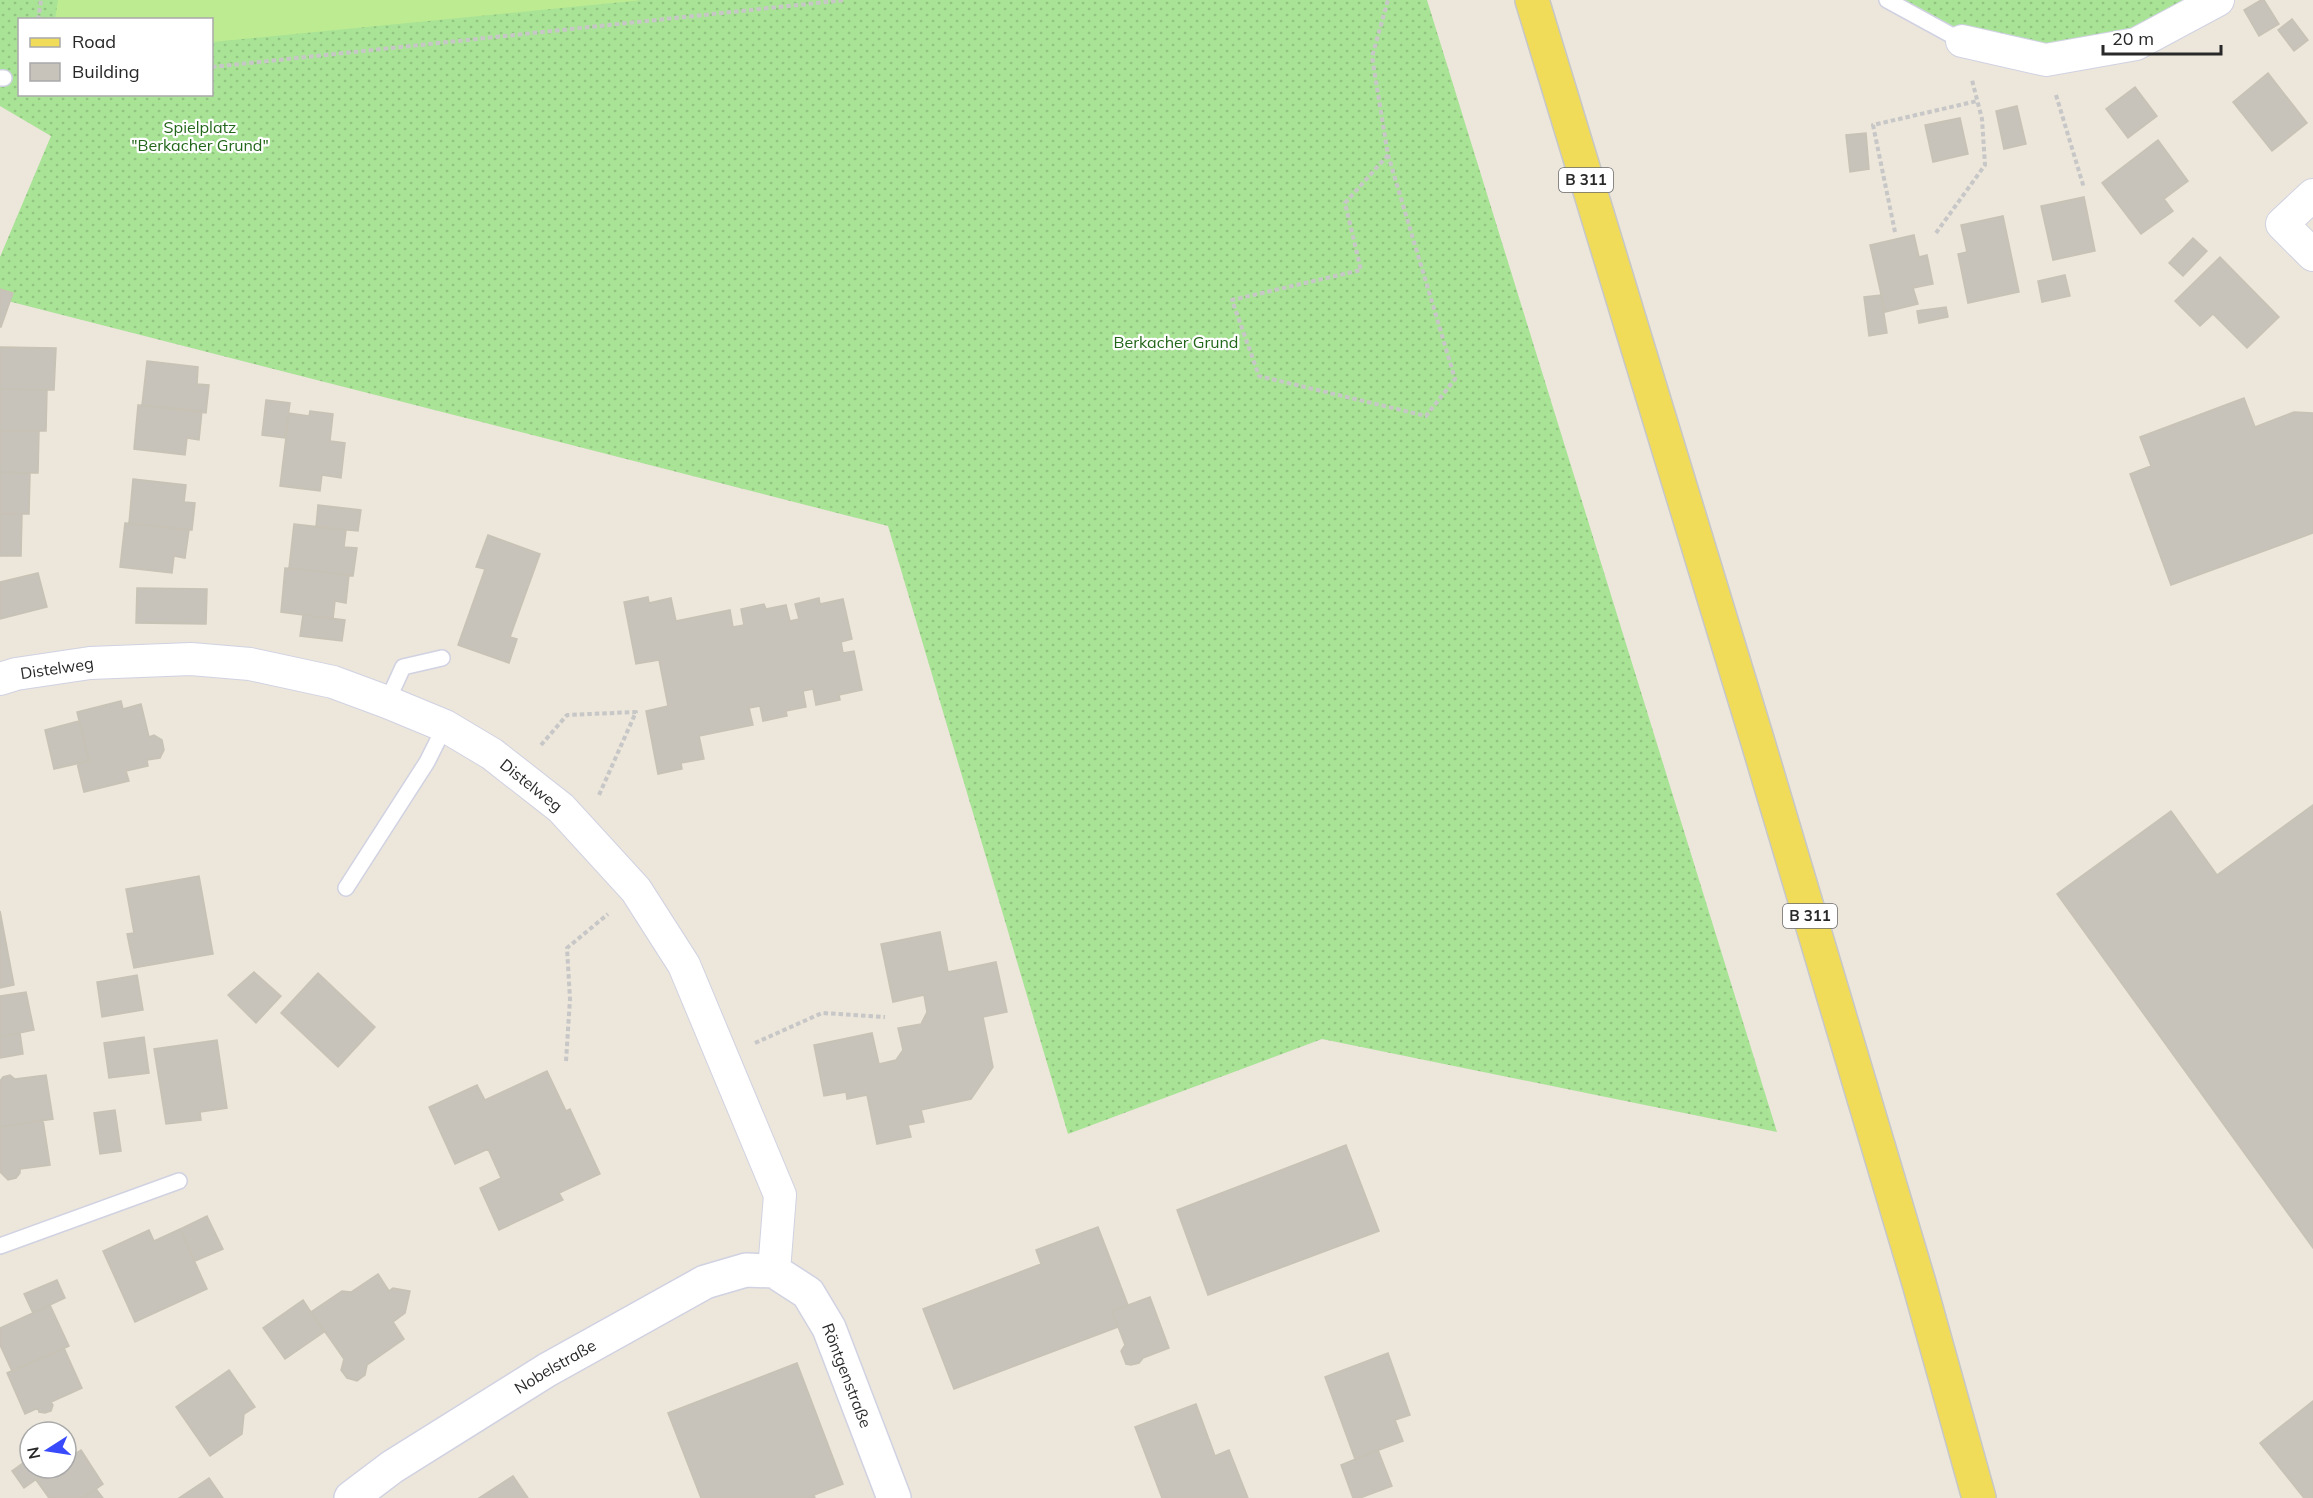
<svg xmlns="http://www.w3.org/2000/svg" width="2313" height="1498" viewBox="0 0 2313 1498" font-family="Mulish,sans-serif">
	<style>
		.grass { fill: url(#grass-dots); fill-rule: evenodd }
		.pitch { fill: #bdeb92 }
		.building { fill: #c7c3ba; stroke: #c7c2b4; stroke-width: 1.5 }
		.lines { fill: none; stroke-linecap: round; stroke-linejoin: round }
		.lane-casing { stroke: #d0d2e2; stroke-width: 18 }
		.street-casing { stroke: #d0d2e2; stroke-width: 34 }
		.secondary-casing { stroke: #d0d2e2; stroke-width: 36 }
		.primary-casing { stroke: #c7c7c7; stroke-width: 36 }
		.path { stroke: #c7c7c7; stroke-width: 4; stroke-dasharray: 4.5 3; stroke-linecap: butt }
		.lane { stroke: #fff; stroke-width: 15 }
		.street { stroke: #fff; stroke-width: 32 }
		.secondary { stroke: #fff; stroke-width: 33 }
		.primary { stroke: #f1dc5a; stroke-width: 33 }
		.labels { text-anchor: middle; stroke-width: 4.5; stroke-linejoin: round; paint-order: stroke }
		.shield { fill: #fff; stroke: #696969; stroke-width: 1.5 }
		.shield-label { font-size: 15px; font-weight: bold; fill: #292929 }
		.park-label { font-size: 16px; fill: #226619; stroke: #fff }
		.street-label { font-size: 16px; fill: #292929; stroke: #fff }
	</style>
	<defs>
		<pattern id="grass-dots" width="8" height="8" patternUnits="userSpaceOnUse" patternTransform="scale(1.5)"><rect width="8" height="8" fill="#a9e396"/><path d="M2 2h.1M6 6h.1" fill="none" stroke="#91c381" stroke-width="1.8" stroke-linecap="round"/></pattern>
	</defs>
	<rect width="100%" height="100%" fill="#ece6db"/>
	<!-- grass -->
	<path class="grass" d="M 0,0 L 1427,0 L 1777,1132 L 1322,1039 L 1068,1134 L 888,526 L 0,299 L 0,257 L 51,136 L 0,106 ZM 20,20 L 212,20 L 212,94 L 20,94 Z
		M 1888,0 L 2218,0 L 2046,60 L 1962,41 Z"/>
	<!-- pitch -->
	<path class="pitch" d="M 58,0 L 643,0 L 212,42 L 212,20 L 55,19 Z"/>
	<!-- building -->
	<path class="building" d="M 2261,0 L 2264,0 L 2279,24 L 2259,36 L 2244,10 Z
		M 2292,19 L 2308,40 L 2294,51 L 2278,30 Z
		M 2268,73 L 2307,123 L 2272,151 L 2233,102 Z
		M 2135,87 L 2157,116 L 2128,138 L 2106,109 Z
		M 2017,106 L 2026,144 L 2004,149 L 1996,111 Z
		M 1960,118 L 1968,154 L 1933,162 L 1925,125 Z
		M 1866,133 L 1869,169 L 1850,172 L 1846,135 Z
		M 2158,140 L 2188,181 L 2164,199 L 2173,211 L 2141,234 L 2102,183 Z
		M 2084,197 L 2095,251 L 2053,260 L 2041,206 Z
		M 2003,216 L 2019,292 L 1968,303 L 1958,254 L 1967,252 L 1961,225 Z
		M 1914,235 L 1919,257 L 1927,255 L 1933,284 L 1913,288 L 1918,304 L 1885,312 L 1870,245 Z
		M 2193,238 L 2207,251 L 2183,276 L 2169,263 Z
		M 2220,257 L 2279,317 L 2247,348 L 2213,314 L 2200,326 L 2175,301 Z
		M 2065,275 L 2070,296 L 2042,302 L 2038,281 Z
		M 0,289 L 13,293 L 1,327 L 0,327 Z
		M 1881,295 L 1887,333 L 1869,336 L 1864,297 Z
		M 1946,307 L 1948,317 L 1919,323 L 1917,311 Z
		M 0,347 L 56,348 L 54,390 L 0,389 Z
		M 147,361 L 198,367 L 197,384 L 209,385 L 206,413 L 142,405 Z
		M 0,389 L 47,390 L 46,431 L 0,431 Z
		M 2244,398 L 2255,427 L 2294,412 L 2313,413 L 2313,533 L 2171,585 L 2130,474 L 2151,466 L 2140,437 Z
		M 266,400 L 290,403 L 285,438 L 262,435 Z
		M 138,405 L 202,411 L 199,440 L 187,438 L 185,455 L 134,449 Z
		M 310,411 L 333,414 L 330,441 L 345,443 L 341,478 L 322,475 L 320,491 L 280,486 L 289,413 L 309,416 Z
		M 0,431 L 39,431 L 38,473 L 0,472 Z
		M 0,472 L 30,473 L 29,514 L 0,514 Z
		M 133,479 L 186,485 L 184,502 L 195,503 L 192,530 L 129,523 Z
		M 318,505 L 361,510 L 358,531 L 316,527 Z
		M 0,514 L 22,514 L 21,556 L 0,556 Z
		M 125,523 L 189,530 L 185,558 L 174,556 L 172,573 L 120,567 Z
		M 294,524 L 346,530 L 344,547 L 357,548 L 353,576 L 289,568 Z
		M 488,535 L 540,554 L 510,637 L 517,639 L 509,663 L 458,645 L 485,569 L 476,567 Z
		M 285,568 L 349,575 L 346,603 L 335,601 L 333,619 L 281,612 Z
		M 38,573 L 47,607 L 0,619 L 0,582 Z
		M 137,588 L 207,589 L 206,624 L 136,623 Z
		M 648,597 L 649,603 L 671,598 L 676,621 L 730,610 L 733,627 L 744,625 L 741,609 L 764,604 L 766,609 L 786,605 L 790,621 L 799,619 L 795,604 L 819,598 L 820,604 L 843,599 L 852,639 L 841,642 L 843,653 L 854,651 L 862,690 L 839,695 L 840,700 L 816,705 L 813,689 L 803,691 L 806,707 L 786,711 L 787,716 L 763,721 L 760,706 L 749,708 L 753,725 L 699,736 L 704,759 L 681,763 L 682,769 L 658,774 L 646,711 L 668,706 L 659,660 L 636,664 L 624,602 Z
		M 303,615 L 345,620 L 342,641 L 300,636 Z
		M 121,701 L 123,709 L 141,704 L 149,737 L 154,735 L 162,740 L 164,750 L 160,758 L 147,760 L 148,766 L 126,771 L 129,781 L 84,792 L 77,763 L 89,761 L 77,712 Z
		M 79,721 L 89,761 L 54,769 L 45,730 Z
		M 2313,805 L 2313,1248 L 2057,894 L 2171,811 L 2217,875 Z
		M 199,876 L 213,954 L 134,968 L 127,934 L 134,933 L 126,889 Z
		M 0,911 L 14,985 L 0,988 Z
		M 940,932 L 948,972 L 996,962 L 1007,1012 L 983,1017 L 993,1067 L 971,1099 L 921,1110 L 924,1122 L 908,1125 L 911,1137 L 877,1144 L 867,1095 L 847,1099 L 846,1092 L 824,1096 L 814,1045 L 872,1033 L 879,1064 L 896,1060 L 903,1050 L 898,1028 L 921,1024 L 927,1012 L 924,995 L 893,1002 L 881,944 Z
		M 254,972 L 281,996 L 256,1023 L 228,995 Z
		M 318,973 L 375,1027 L 338,1067 L 281,1013 Z
		M 137,975 L 143,1010 L 102,1017 L 97,982 Z
		M 26,992 L 34,1030 L 0,1037 L 0,996 Z
		M 20,1033 L 23,1054 L 0,1058 L 0,1037 Z
		M 144,1037 L 149,1073 L 109,1078 L 104,1043 Z
		M 217,1040 L 227,1108 L 200,1112 L 201,1120 L 166,1124 L 154,1049 Z
		M 547,1071 L 566,1111 L 570,1109 L 600,1174 L 559,1193 L 563,1200 L 499,1230 L 480,1188 L 501,1178 L 488,1149 L 455,1164 L 429,1107 L 477,1085 L 485,1100 Z
		M 10,1075 L 15,1079 L 46,1075 L 53,1119 L 0,1127 L 0,1081 L 3,1077 Z
		M 115,1110 L 121,1151 L 100,1154 L 94,1113 Z
		M 43,1120 L 50,1165 L 20,1169 L 20,1173 L 16,1178 L 8,1180 L 0,1172 L 0,1127 Z
		M 1346,1145 L 1379,1231 L 1208,1295 L 1177,1210 Z
		M 207,1216 L 223,1249 L 195,1261 L 180,1229 Z
		M 1098,1227 L 1128,1305 L 1112,1311 L 1118,1327 L 954,1389 L 923,1309 L 1041,1264 L 1036,1250 Z
		M 180,1229 L 207,1289 L 135,1322 L 103,1251 L 149,1230 L 154,1241 Z
		M 378,1274 L 389,1291 L 393,1288 L 410,1291 L 405,1313 L 393,1322 L 404,1339 L 367,1365 L 365,1375 L 357,1381 L 347,1378 L 341,1370 L 344,1359 L 311,1312 L 342,1291 L 351,1292 Z
		M 57,1280 L 65,1298 L 33,1313 L 24,1294 Z
		M 1150,1297 L 1169,1348 L 1143,1358 L 1139,1363 L 1131,1365 L 1126,1364 L 1121,1351 L 1125,1345 L 1112,1311 Z
		M 303,1300 L 324,1332 L 285,1359 L 263,1328 Z
		M 50,1305 L 69,1346 L 12,1371 L 0,1345 L 0,1328 Z
		M 64,1348 L 82,1388 L 51,1402 L 53,1405 L 51,1411 L 45,1413 L 39,1412 L 38,1408 L 25,1414 L 7,1373 Z
		M 1388,1353 L 1410,1415 L 1395,1420 L 1403,1441 L 1355,1459 L 1325,1377 Z
		M 797,1363 L 843,1484 L 814,1495 L 815,1498 L 701,1498 L 668,1413 Z
		M 229,1370 L 255,1407 L 244,1414 L 242,1434 L 210,1456 L 176,1407 Z
		M 2313,1401 L 2313,1498 L 2304,1498 L 2260,1443 Z
		M 1196,1404 L 1215,1456 L 1229,1450 L 1248,1498 L 1162,1498 L 1135,1427 Z
		M 81,1450 L 103,1484 L 83,1498 L 49,1498 L 36,1480 L 54,1468 L 66,1468 L 66,1460 Z
		M 1378,1450 L 1392,1486 L 1360,1498 L 1353,1498 L 1341,1465 Z
		M 30,1458 L 30,1468 L 52,1468 L 24,1488 L 12,1471 Z
		M 513,1476 L 528,1498 L 479,1498 Z
		M 209,1478 L 223,1498 L 179,1498 Z
		M 96,1489 L 103,1498 L 83,1498 Z"/>
	<g class="lines">
		<defs>
			<path id="lane" d="M 1887,0 L 1962,41
				M 0,78 L 4,78
				M 387,702 L 403,667 L 442,658
				M 346,888 L 427,762 L 445,726
				M 0,1246 L 179,1181"/>
			<g id="street">
				<path d="M 1962,41 L 2046,60 L 2136,44 L 2218,0"/>
				<path d="M 2313,195 L 2282,224 L 2313,255"/>
				<path id="s1" d="M 0,679 L 16,674 L 90,663 L 191,659 L 250,664 L 333,682 L 387,702 L 445,726 L 492,754 L 561,808 L 583,832 L 636,890 L 684,965 L 780,1195 L 774,1271"/>
			</g>
			<g id="secondary">
				<path id="s2" d="M 351,1498 L 392,1467 L 547,1370 L 705,1282 L 746,1270 L 774,1271 L 808,1293 L 829,1328 L 894,1498"/>
			</g>
			<path id="primary" d="M 1532,0 L 1757,739 L 1919,1283 L 1979,1498"/>
		</defs>
		<!-- lane casing -->
		<use href="#lane" class="lane-casing"/>
		<!-- street casing -->
		<use href="#street" class="street-casing"/>
		<!-- secondary casing -->
		<use href="#secondary" class="secondary-casing"/>
		<!-- primary casing -->
		<use href="#primary" class="primary-casing"/>
		<!-- path -->
		<path class="path" d="M 38,20 L 41,0
			M 212,67 L 845,0
			M 2056,95 L 2084,188
			M 1388,155 L 1345,203 L 1361,270 L 1232,300 L 1259,376 L 1426,416 L 1455,379 L 1388,155 L 1372,57 L 1388,0
			M 1895,232 L 1873,125 L 1977,101
			M 1936,233 L 1985,165 L 1982,119 L 1972,80
			M 541,745 L 567,715 L 636,712 L 599,795
			M 755,1043 L 822,1013 L 885,1017
			M 566,1061 L 570,999 L 567,948 L 608,914"/>
		<!-- lane -->
		<use href="#lane" class="lane"/>
		<!-- street -->
		<use href="#street" class="street"/>
		<!-- secondary -->
		<use href="#secondary" class="secondary"/>
		<!-- primary -->
		<use href="#primary" class="primary"/>
	</g>
	<g class="labels">
		<!-- shield labels -->
		<g class="shield">
			<rect x="1559" y="168" width="54" height="24" rx="4.5"/>
			<rect x="1783" y="904" width="54" height="24" rx="4.5"/>
		</g>
		<g class="shield-label">
			<text x="1586" y="185">B 311</text>
			<text x="1810" y="921">B 311</text>
		</g>
		<!-- park labels -->
		<g class="park-label">
			<text x="200" y="133">Spielplatz<tspan x="200" dy="18">"Berkacher Grund"</tspan></text>
			<text x="1176" y="348">Berkacher Grund</text>
		</g>
		<!-- street labels -->
		<g class="street-label">
			<text dy="6" stroke="none"><textPath href="#s1" startOffset="58">Distelweg</textPath></text>
			<text dy="6" stroke="none"><textPath href="#s1" startOffset="562">Distelweg</textPath></text>
			<text dy="6" stroke="none"><textPath href="#s2" startOffset="243">Nobelstraße</textPath></text>
			<text dy="6" stroke="none"><textPath href="#s2" startOffset="618">Röntgenstraße</textPath></text>
		</g>
	</g>
	<!-- legend -->
	<rect x="18" y="18" width="195" height="78" fill="#ffffff" stroke="#a9a9a9" stroke-width="1.5"/>
	<rect x="30" y="38" width="30" height="9" fill="#f1dc5a" stroke="#a9a9a9" stroke-width="1.5"/>
	<text x="72" y="48" font-size="18" fill="#292929">Road</text>
	<rect x="30" y="63" width="30" height="18" fill="#c7c3ba" stroke="#a9a9a9" stroke-width="1.5"/>
	<text x="72" y="78" font-size="18" fill="#292929">Building</text>
	<!-- north arrow -->
	<g transform="translate(48 1450) rotate(258)"><circle r="28" fill="#ffffff" stroke="#a9a9a9" stroke-width="1.5"/>
	<path d="M0-4.5L10 22L0 15L-10 22Z" fill="#384afb"/>
	<text y="-9" font-size="16" font-weight="bold" text-anchor="middle" fill="#292929">N</text>
	</g>
	<!-- scale -->
	<path d="M2103 45v9h118v-9" fill="none" stroke="#292929" stroke-width="3"/>
	<text x="2112" y="45" font-size="18" fill="#292929" stroke="#ffffff" stroke-width="4.5" paint-order="stroke">20 m</text>
</svg>
